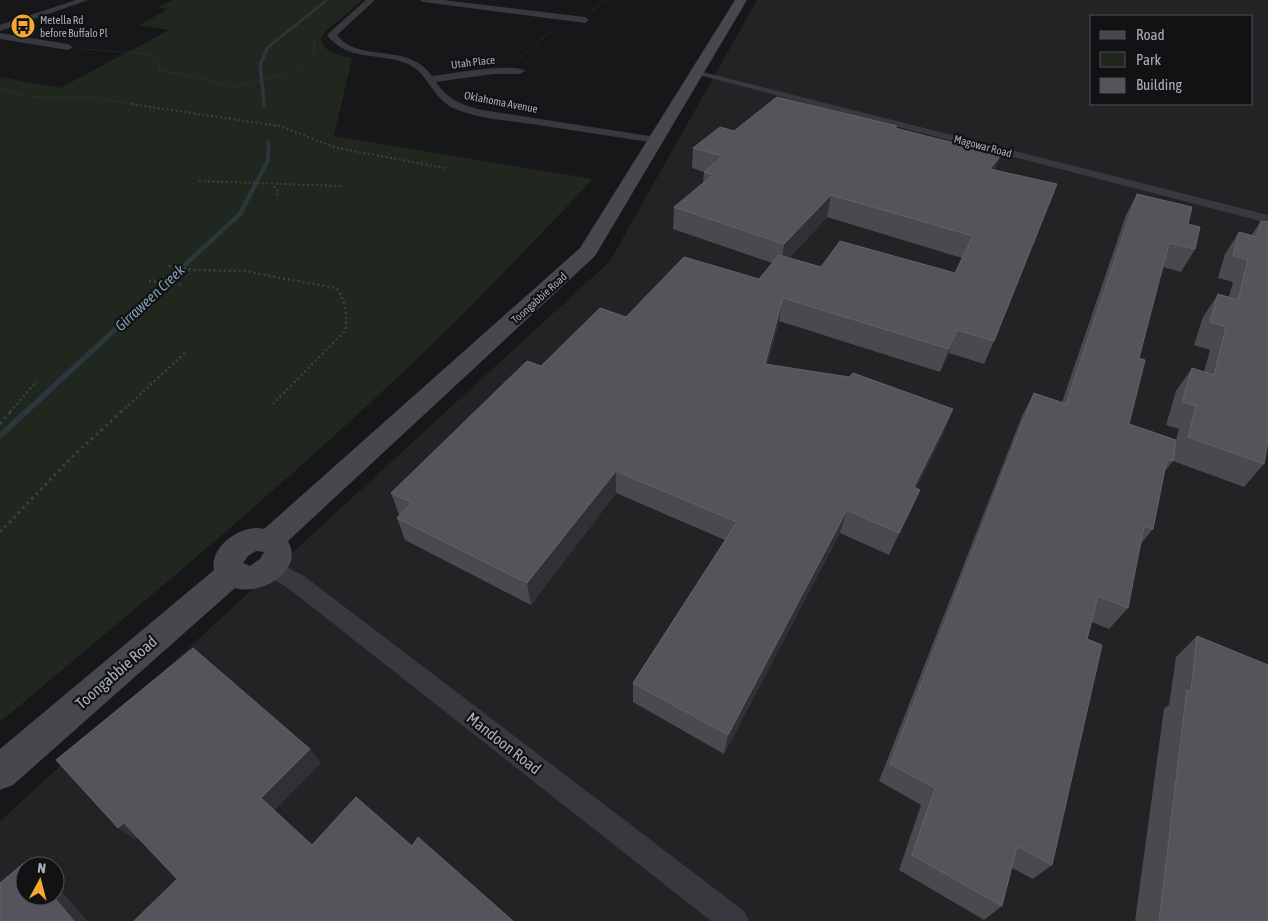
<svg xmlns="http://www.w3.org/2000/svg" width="1268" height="921" viewBox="0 0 1268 921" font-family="'Asap Condensed',sans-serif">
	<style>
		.built { fill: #232326; fill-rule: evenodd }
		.green { fill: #1f271f }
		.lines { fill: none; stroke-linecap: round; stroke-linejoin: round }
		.stream { fill: #2c373d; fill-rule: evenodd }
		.path-far3 { stroke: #3e4045; stroke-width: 1; stroke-dasharray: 1 2; stroke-linecap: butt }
		.path-far2 { stroke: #3e4045; stroke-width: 2; stroke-dasharray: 2 2.5; stroke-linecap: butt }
		.path-far1 { stroke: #3e4045; stroke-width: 2.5; stroke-dasharray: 2 3; stroke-linecap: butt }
		.path { stroke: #3e4045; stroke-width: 3; stroke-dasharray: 2.5 4; stroke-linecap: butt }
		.minor { fill: #38393e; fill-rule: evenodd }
		.secondary { fill: #46484e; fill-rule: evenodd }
		.wall { fill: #484a4e; fill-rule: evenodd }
		.shaded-wall { fill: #303134 }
		.building { fill: #53555a; stroke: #606368 }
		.labels { text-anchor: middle; stroke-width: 4.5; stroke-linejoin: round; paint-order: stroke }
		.far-poi-label { font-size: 11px; fill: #a9afb9; stroke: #121214; text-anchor: start }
		.far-street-label { font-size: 11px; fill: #a9afb9; stroke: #121214 }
		.water-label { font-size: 15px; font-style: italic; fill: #7f9fb4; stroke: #121214 }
		.near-street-label { font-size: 16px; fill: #a9afb9; stroke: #121214 }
	</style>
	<rect width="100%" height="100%" fill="#171719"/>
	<!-- built -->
	<path class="built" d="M 757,0 L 1268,0 L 1268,921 L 0,921 L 0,821 L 610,261 ZM 1092,16 L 1252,16 L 1252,104 L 1092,104 ZM 25,866 L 55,866 L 55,896 L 25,896 Z"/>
	<!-- green -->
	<path class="green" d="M 173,0 L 363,0 L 326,31 L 321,38 C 321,52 340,55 352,58 L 334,136 L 593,179 C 530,245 467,313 400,375 C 272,496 135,609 0,722 L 0,77 L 60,88 L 169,30 L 139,25 L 168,9 L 157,7 Z"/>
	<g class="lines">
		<!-- stream -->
		<path class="stream" d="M 325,0 L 329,0 L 269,48 L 262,65 L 266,107 L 263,108 L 258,65 L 266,47 Z
			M 267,140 L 270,141 L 270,160 L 242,215 L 2,438 L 0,438 L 0,432 L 238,213 L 266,160 Z"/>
		<!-- path-far3 -->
		<path class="path-far3" d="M 592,10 L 606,0
			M 83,49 L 149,54 L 157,59 L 160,71 L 182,74 L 232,87 L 291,73 L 312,61 L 315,50 L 314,36
			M 520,57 L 552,31
			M 0,88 L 33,97 L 94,98 L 139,105"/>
		<!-- path-far2 -->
		<path class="path-far2" d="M 131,104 L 279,126 L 337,148 L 445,168
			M 199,181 L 341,186
			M 274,186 L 278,191 L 277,196"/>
		<!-- path-far1 -->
		<path class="path-far1" d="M 169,266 L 193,270 L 243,271 L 336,288 C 345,297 348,318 345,331 L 273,404
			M 149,281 L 183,285
			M 10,412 L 37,381
			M 121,412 L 186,352"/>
		<!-- path -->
		<path class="path" d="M 0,424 L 11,411
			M 0,532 L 71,458 L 122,411"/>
		<!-- minor -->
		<path class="minor" d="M 76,0 L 88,0 L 0,31 L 0,25 Z
			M 366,0 L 375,0 L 337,35 C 359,64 408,41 432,76 C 449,74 514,62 525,71 L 520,74 L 493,74 L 436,82 C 447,99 463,106 482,110 L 656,137 L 662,140 L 656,143 C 614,137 573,130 531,124 C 506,120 477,119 453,108 C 432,98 428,73 408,64 C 381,52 347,62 327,35 L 329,33 Z
			M 419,0 L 443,0 L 585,17 L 589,20 L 585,23 L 423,2 Z
			M 0,33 L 68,44 L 73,47 L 68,50 L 0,39 Z
			M 695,70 L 1268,215 L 1268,223 L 695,74 Z
			M 271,559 L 304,576 L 744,911 L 749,921 L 711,921 L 288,588 L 264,574 L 260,568 L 264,562 Z"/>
		<!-- secondary -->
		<path class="secondary" d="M 735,0 L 747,0 L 595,256 L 288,541 C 305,571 261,596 235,588 L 13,785 L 0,790 L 0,749 L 214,570 C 209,547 242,523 264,529 L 580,248 ZM 256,551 L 264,552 L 260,559 L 250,566 L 243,563 L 248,556 Z"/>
	</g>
	<!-- wall -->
	<path class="wall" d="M 897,126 L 896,129 L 995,170 L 994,341 L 984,364 L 949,353 L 940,372 L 779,321 L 767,365 L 944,432 L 916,488 L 910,512 L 889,555 L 840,533 L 724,754 L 633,702 L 633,683 L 725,540 L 616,493 L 531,605 L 405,540 L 397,518 L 399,515 L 391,493 L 541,366 L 626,317 L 759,279 L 772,263 L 673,229 L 674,207 L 703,183 L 704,172 L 692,168 L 693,148 L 734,131 ZM 827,217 L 962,258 L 955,273 L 821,267 L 789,258 Z
		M 1137,194 L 1188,224 L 1195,249 L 1181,272 L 1163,267 L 1139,358 L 1129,424 L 1176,440 L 1179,429 L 1166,425 L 1176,391 L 1192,368 L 1204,372 L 1210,350 L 1194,345 L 1203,317 L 1218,294 L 1229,297 L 1233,282 L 1218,278 L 1225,254 L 1239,232 L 1251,236 L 1261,221 L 1264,464 L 1244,487 L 1173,461 L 1164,472 L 1153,529 L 1140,545 L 1128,608 L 1109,629 L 1092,622 L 1087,639 L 1052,865 L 1033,879 L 1012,868 L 1002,906 L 984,920 L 899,870 L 921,805 L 879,781 L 1022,416 L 1034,393 L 1062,402 L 1126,215 Z
		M 1197,636 L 1268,921 L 1135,921 L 1164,709 L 1169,705 L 1176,657 Z"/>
	<!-- shaded-wall -->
	<path class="shaded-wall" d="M 1001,155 L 993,175 L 990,169 Z
		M 831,195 L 827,217 L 781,266 L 784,244 Z
		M 783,298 L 779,321 L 761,387 L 765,364 Z
		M 957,330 L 949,353 L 940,372 L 949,349 Z
		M 953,409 L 944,432 L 905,510 L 914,487 Z
		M 616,471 L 616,493 L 531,605 L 527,583 Z
		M 920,490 L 910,512 L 889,555 L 899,533 Z
		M 847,510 L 840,533 L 724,754 L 728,735 Z
		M 310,749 L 321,763 L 274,811 L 261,798 Z
		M 124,823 L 142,835 L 136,840 L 118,828 Z
		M 25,862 L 33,866 L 29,866 Z
		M 55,883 L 87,921 L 74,921 L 53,896 L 55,896 Z"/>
	<!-- building -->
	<path class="building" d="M 777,97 L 897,126 L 895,128 L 1001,155 L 990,169 L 1057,184 L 994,341 L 957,330 L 949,349 L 783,298 L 765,364 L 849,377 L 853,373 L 953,409 L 914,487 L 920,490 L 899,533 L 847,510 L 728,735 L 633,683 L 737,522 L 616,471 L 527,583 L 397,518 L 412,503 L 391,493 L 527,361 L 541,366 L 600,308 L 626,317 L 684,257 L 759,279 L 779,255 L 821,267 L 840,241 L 955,273 L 973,236 L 831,195 L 784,244 L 674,207 L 713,175 L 704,172 L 723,156 L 693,148 L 720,127 L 734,131 Z
		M 1137,194 L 1192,207 L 1188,224 L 1200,227 L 1195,249 L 1169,243 L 1139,358 L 1145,360 L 1129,424 L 1176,440 L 1173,461 L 1167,459 L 1153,529 L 1144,526 L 1128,608 L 1098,596 L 1087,639 L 1102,645 L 1052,865 L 1017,846 L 1002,906 L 912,855 L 935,788 L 890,764 L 1034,393 L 1066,404 Z
		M 1261,221 L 1268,222 L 1268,441 L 1264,464 L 1188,437 L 1196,406 L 1182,402 L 1192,368 L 1214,375 L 1226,327 L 1210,322 L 1218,294 L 1238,300 L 1248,260 L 1233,256 L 1239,232 L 1257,237 Z
		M 1197,636 L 1268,665 L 1268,921 L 1159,921 L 1187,690 L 1191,692 Z
		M 193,648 L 310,749 L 261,798 L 312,845 L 356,797 L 412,846 L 418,837 L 513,921 L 134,921 L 177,879 L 124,823 L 118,828 L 56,760 Z
		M 25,862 L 29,866 L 25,866 L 25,896 L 53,896 L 74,921 L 0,921 L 0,883 Z"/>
	<!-- icons -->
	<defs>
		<symbol id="bus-disc" viewBox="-11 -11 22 22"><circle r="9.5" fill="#f5a932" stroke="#121214"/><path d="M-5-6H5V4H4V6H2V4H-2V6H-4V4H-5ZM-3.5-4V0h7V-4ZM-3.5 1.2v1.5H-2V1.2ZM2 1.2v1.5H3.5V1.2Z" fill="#111"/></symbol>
	</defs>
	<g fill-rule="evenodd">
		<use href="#bus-disc" x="9" y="12" width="28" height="28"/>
	</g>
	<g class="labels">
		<!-- far-poi labels -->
		<g class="far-poi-label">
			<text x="40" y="24">Metella Rd<tspan x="40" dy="13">before Buffalo Pl</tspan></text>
		</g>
		<!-- far-street labels -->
		<g class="far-street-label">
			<text transform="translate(473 62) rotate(-7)" y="4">Utah Place</text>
			<text transform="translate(501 102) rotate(11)" y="4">Oklahoma Avenue</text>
			<text transform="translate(983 146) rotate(15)" y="4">Magowar Road</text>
			<text transform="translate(539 298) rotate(-42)" y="4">Toongabbie Road</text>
		</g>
		<!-- water labels -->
		<g class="water-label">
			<text transform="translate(150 298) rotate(-43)" y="5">Girraween Creek</text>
		</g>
		<!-- near-street labels -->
		<g class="near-street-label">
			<text transform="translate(116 672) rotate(-41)" y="6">Toongabbie Road</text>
			<text transform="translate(504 743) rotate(38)" y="6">Mandoon Road</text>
		</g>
	</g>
	<!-- legend -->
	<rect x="1090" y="15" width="162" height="90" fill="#121214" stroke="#4e5156"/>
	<rect x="1100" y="31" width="25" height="8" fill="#46484e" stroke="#4e5156"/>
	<text x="1136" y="40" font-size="15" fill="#a9afb9">Road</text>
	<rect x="1100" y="52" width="25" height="15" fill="#1f271f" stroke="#4e5156"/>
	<text x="1136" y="65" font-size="15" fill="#a9afb9">Park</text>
	<rect x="1100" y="78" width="25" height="15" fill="#53555a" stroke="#4e5156"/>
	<text x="1136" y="90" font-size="15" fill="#a9afb9">Building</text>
	<!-- north arrow -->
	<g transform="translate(40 881) rotate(7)"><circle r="24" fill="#121214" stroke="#4e5156"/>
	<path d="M0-4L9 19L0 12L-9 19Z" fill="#f5a932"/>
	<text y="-8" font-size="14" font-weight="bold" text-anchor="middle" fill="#a9afb9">N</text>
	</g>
</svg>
